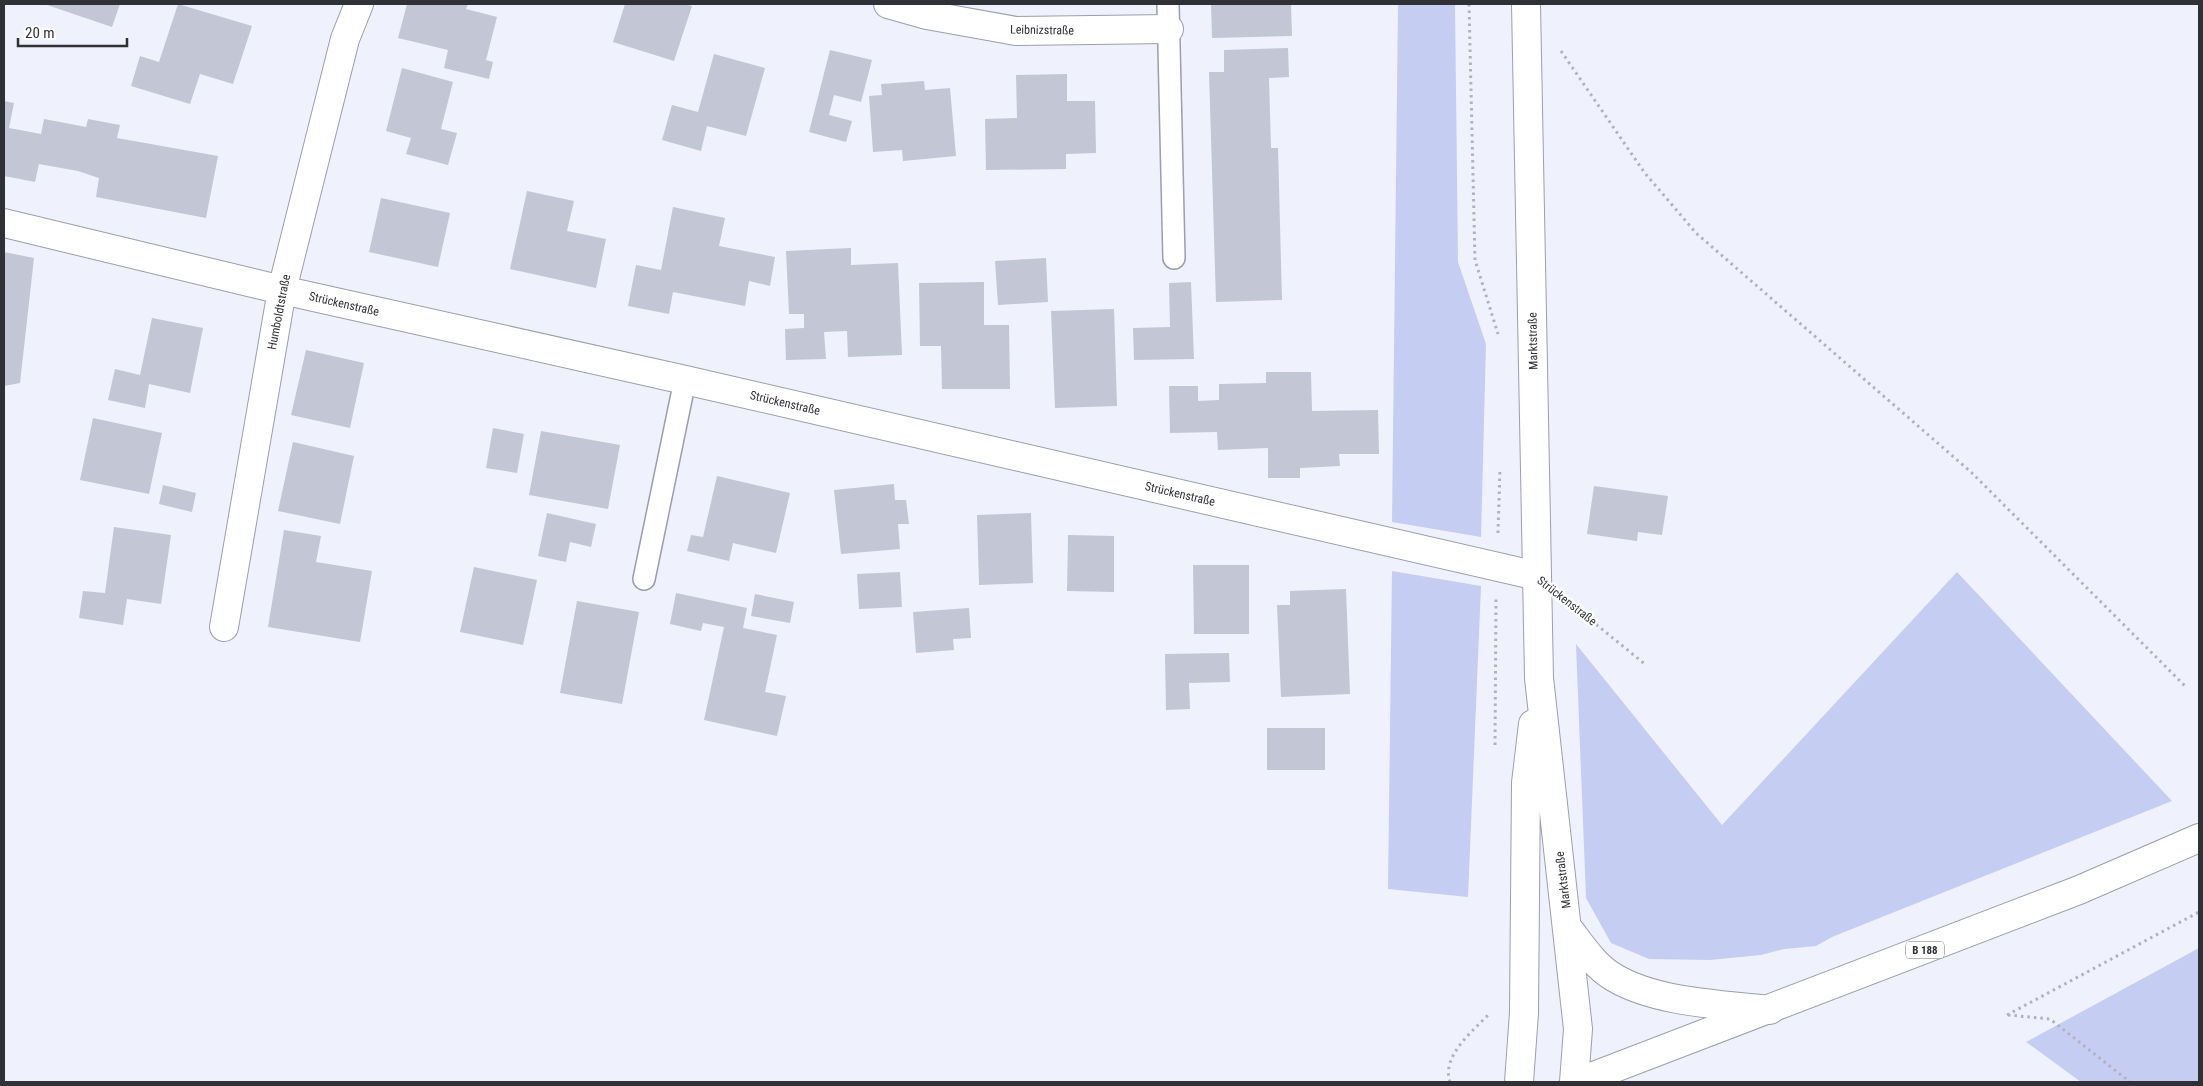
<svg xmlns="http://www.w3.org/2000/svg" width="2203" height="1086" viewBox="0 0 2203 1086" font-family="'Roboto Condensed',sans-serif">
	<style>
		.green { fill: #c6cdf3 }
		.building { fill: #c3c6d4 }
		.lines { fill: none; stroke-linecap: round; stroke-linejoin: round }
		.service-casing { stroke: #9b9eac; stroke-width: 24 }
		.minor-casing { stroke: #9b9eac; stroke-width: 30 }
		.tertiary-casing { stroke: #9b9eac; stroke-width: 30 }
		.primary-casing { stroke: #9b9eac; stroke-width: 30 }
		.path { stroke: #b0b2bc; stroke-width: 3; stroke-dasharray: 2.5 4; stroke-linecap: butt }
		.service { stroke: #fff; stroke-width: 21 }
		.minor { stroke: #fff; stroke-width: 28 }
		.tertiary { stroke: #fff; stroke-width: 28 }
		.primary { stroke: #fff; stroke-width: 28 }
		.labels { text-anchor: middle; stroke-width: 5; stroke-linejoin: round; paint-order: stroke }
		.shield { fill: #fff; stroke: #6e6f73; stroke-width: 1 }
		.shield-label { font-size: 11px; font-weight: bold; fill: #303137 }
		.street-label { font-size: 12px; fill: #303137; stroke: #fff }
	</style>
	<rect width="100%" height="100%" fill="#eff1fd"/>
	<!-- green -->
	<path class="green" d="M 1398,4 L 1455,4 L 1458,262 L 1486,344 L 1481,537 L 1392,522 Z
		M 1392,571 L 1481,586 L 1468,897 L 1388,889 Z
		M 1957,572 L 2172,801 L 1832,937 L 1816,946 L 1784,949 L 1761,955 L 1710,960 L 1649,959 L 1611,943 L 1586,898 L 1576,644 L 1722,825 Z
		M 2199,948 L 2199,1082 L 2081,1082 L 2026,1042 Z"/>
	<!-- building -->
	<path class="building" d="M 44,4 L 120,4 L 112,27 Z
		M 178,4 L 252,26 L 233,84 L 200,74 L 190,104 L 131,86 L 140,56 L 159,62 Z
		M 407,4 L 468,4 L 466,9 L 497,17 L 486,60 L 493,62 L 489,79 L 444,68 L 448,50 L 398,38 Z
		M 625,4 L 684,4 L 692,6 L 674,61 L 613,42 Z
		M 1211,4 L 1291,4 L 1292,36 L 1212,38 Z
		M 1288,48 L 1289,77 L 1269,78 L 1271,148 L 1278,148 L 1282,300 L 1216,302 L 1209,72 L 1224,72 L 1224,50 Z
		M 830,50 L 872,60 L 861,102 L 834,95 L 829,115 L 852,121 L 846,142 L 809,132 Z
		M 714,54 L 765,68 L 746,136 L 707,126 L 701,151 L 662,140 L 672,105 L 698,112 Z
		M 402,68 L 453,82 L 441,129 L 457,133 L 448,165 L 406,154 L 411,138 L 386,131 Z
		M 1067,74 L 1067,101 L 1095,101 L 1096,153 L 1066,154 L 1066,169 L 986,170 L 985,119 L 1017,118 L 1016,75 Z
		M 924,81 L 925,90 L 950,88 L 956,156 L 903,161 L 902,150 L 873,152 L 869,96 L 882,95 L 881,84 Z
		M 4,101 L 14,103 L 9,128 L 41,134 L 44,119 L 86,127 L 88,119 L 120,125 L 117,138 L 218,156 L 206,218 L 96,197 L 99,178 L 78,171 L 39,164 L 35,182 L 4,176 Z
		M 527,191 L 574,201 L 567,231 L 606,239 L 596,288 L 510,269 Z
		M 381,198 L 450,213 L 438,267 L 369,252 Z
		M 673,207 L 725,218 L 719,246 L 775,257 L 770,286 L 749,281 L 745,306 L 673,292 L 669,314 L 628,306 L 636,265 L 661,270 Z
		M 851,248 L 851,265 L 898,263 L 902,355 L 848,357 L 847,331 L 824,332 L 826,359 L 786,360 L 785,329 L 804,328 L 804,314 L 789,314 L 786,251 Z
		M 4,252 L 34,258 L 20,383 L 4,386 Z
		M 1046,258 L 1048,302 L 998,305 L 995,261 Z
		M 984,282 L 984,325 L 1009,325 L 1010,389 L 942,389 L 941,346 L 920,346 L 919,283 Z
		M 1191,282 L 1194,359 L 1134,360 L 1133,328 L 1170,327 L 1169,283 Z
		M 1114,309 L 1117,406 L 1055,408 L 1051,311 Z
		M 152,318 L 203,328 L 190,393 L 149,384 L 145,408 L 108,400 L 115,369 L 140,375 Z
		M 306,350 L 364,363 L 350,428 L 291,415 Z
		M 1266,372 L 1311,372 L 1312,411 L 1378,410 L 1379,454 L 1339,454 L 1340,466 L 1300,468 L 1300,478 L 1268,478 L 1268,448 L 1218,450 L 1217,432 L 1170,433 L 1169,386 L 1198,386 L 1198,401 L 1219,400 L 1219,384 L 1266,383 Z
		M 93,418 L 162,433 L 149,494 L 80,480 Z
		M 493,428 L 524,434 L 517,473 L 486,468 Z
		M 541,431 L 620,445 L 608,509 L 529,495 Z
		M 293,442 L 354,456 L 340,524 L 278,511 Z
		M 717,476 L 790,493 L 776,553 L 733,543 L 729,561 L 687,551 L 691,535 L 703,537 Z
		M 894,484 L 895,500 L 906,500 L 909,524 L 898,524 L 900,549 L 841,554 L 834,490 Z
		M 163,485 L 196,493 L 192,512 L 159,504 Z
		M 1594,486 L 1668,496 L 1662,535 L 1638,532 L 1637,541 L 1587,534 Z
		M 547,513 L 596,524 L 591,547 L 570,542 L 566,562 L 538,556 Z
		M 1031,513 L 1033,583 L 979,585 L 977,515 Z
		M 114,527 L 171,535 L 161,604 L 127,599 L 123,625 L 79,618 L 83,591 L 105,593 Z
		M 284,530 L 321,536 L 316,562 L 372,571 L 360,642 L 268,627 Z
		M 1068,535 L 1114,536 L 1114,592 L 1067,591 Z
		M 1193,565 L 1249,565 L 1249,634 L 1194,634 Z
		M 474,567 L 537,580 L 523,645 L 460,632 Z
		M 900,572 L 902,607 L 859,609 L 857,574 Z
		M 1346,589 L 1350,694 L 1281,697 L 1277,605 L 1290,605 L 1290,591 Z
		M 676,593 L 747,608 L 743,628 L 777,635 L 765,692 L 786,696 L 777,736 L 704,720 L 724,627 L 703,623 L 701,631 L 670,624 Z
		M 755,594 L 794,602 L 790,623 L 751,616 Z
		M 577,601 L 639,612 L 622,704 L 560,693 Z
		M 969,608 L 971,638 L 953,639 L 954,650 L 916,653 L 913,612 Z
		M 1229,653 L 1230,682 L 1189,683 L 1190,709 L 1166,710 L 1165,654 Z
		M 1267,728 L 1325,728 L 1325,770 L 1267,770 Z"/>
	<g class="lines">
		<defs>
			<path id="service" d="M 1168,4 L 1174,258
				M 644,579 L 685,380"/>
			<path id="minor" d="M 888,4 L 927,15 L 1016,31 L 1169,29
				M 4,223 L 282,290 L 685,380 L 1537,576
				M 224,627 L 282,290 L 345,39 L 359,4"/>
			<path id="tertiary" d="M 1526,4 L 1539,678 L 1578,1029 L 1574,1082
				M 1568,928 C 1582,946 1595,967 1615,978 C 1658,1003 1721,1004 1770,1010
				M 1519,1082 L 1524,1013 L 1526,783 L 1533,724"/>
			<path id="primary" d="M 1578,1082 L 2079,890 L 2199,838"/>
		</defs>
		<!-- service casing -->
		<use href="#service" class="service-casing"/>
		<!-- minor casing -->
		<use href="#minor" class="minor-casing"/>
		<!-- tertiary casing -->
		<use href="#tertiary" class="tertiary-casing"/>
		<!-- primary casing -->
		<use href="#primary" class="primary-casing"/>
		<!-- path -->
		<path class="path" d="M 1469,4 L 1475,260 L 1498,334
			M 1561,51 L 1644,172 L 1696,233 L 1971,472 L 2187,688
			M 1498,533 L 1500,469
			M 1571,604 L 1646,665
			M 1495,745 L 1496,599
			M 2007,1015 L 2199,912
			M 2008,1015 L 2050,1019 L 2130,1082
			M 1450,1082 C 1441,1056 1473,1031 1490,1013"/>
		<!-- service -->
		<use href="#service" class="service"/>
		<!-- minor -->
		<use href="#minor" class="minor"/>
		<!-- tertiary -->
		<use href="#tertiary" class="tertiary"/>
		<!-- primary -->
		<use href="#primary" class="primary"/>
	</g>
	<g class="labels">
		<!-- shield labels -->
		<rect class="shield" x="1906" y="941.5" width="38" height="17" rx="4"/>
		<g class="shield-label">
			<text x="1925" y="954">B 188</text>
		</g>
		<!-- street labels -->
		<g class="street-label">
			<text transform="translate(1042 30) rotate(1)" y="4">Leibnizstraße</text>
			<text transform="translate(344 304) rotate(13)" y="4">Strückenstraße</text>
			<text transform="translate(279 312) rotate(-79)" y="4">Humboldtstraße</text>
			<text transform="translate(1533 341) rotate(-91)" y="4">Marktstraße</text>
			<text transform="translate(785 403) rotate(13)" y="4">Strückenstraße</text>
			<text transform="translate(1180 494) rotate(13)" y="4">Strückenstraße</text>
			<text transform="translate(1567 601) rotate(38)" y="4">Strückenstraße</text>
			<text transform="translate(1563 880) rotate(-97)" y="4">Marktstraße</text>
		</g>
	</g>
	<!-- border -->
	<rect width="2203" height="1086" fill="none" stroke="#303137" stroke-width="10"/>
	<!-- scale -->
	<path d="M18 38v8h109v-8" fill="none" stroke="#303137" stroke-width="2.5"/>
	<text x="25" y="38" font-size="15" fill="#303137" stroke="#ffffff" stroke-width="4" paint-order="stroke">20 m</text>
</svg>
